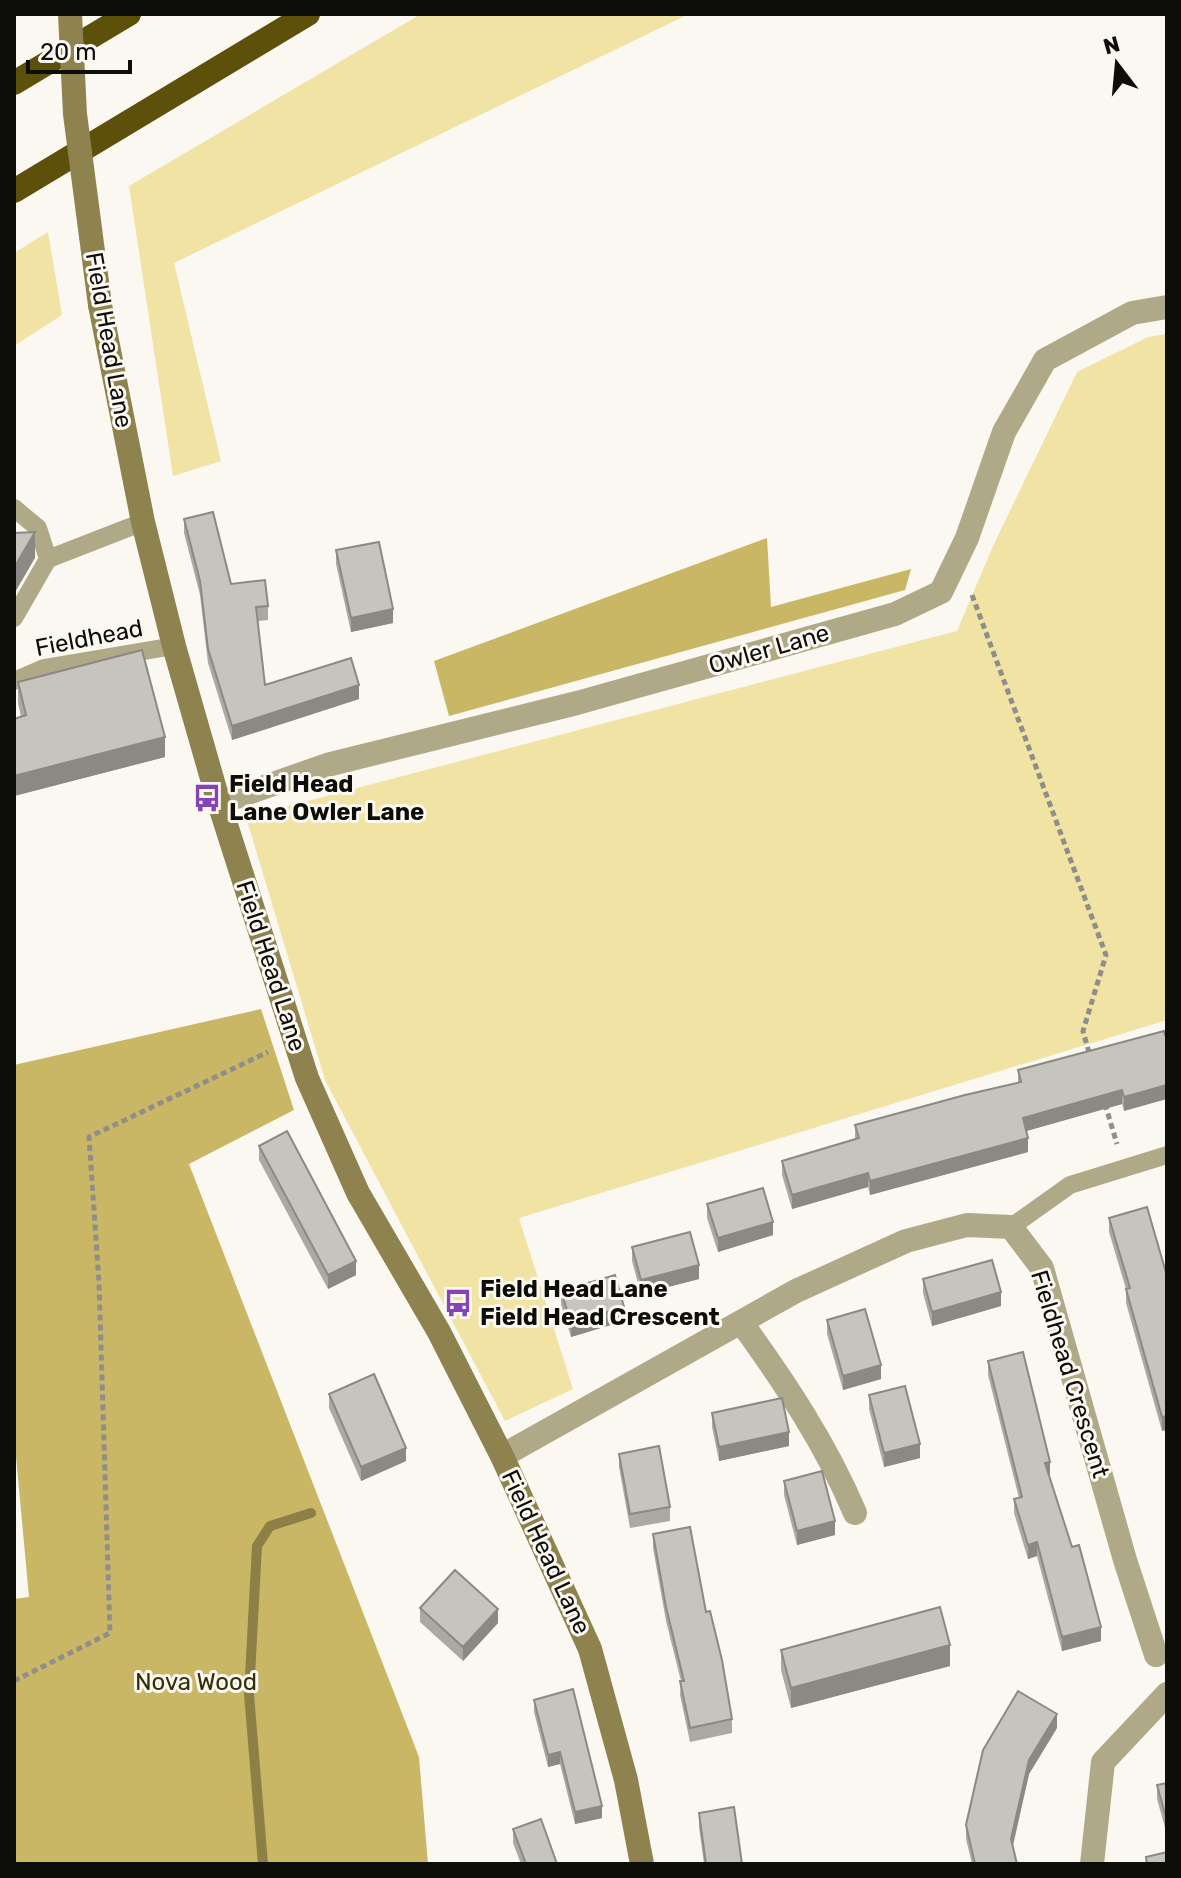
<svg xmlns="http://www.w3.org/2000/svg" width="1181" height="1878" viewBox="0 0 1181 1878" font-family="Rubik,sans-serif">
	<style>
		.green { fill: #f0e3a4 }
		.forest { fill: #c9b766 }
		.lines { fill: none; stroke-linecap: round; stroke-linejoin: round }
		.stream { stroke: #8c8046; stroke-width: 10 }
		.path { stroke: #8f8e89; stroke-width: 5; stroke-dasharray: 6 4; stroke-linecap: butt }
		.service { stroke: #b0a987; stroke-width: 18 }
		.minor { stroke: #b0a987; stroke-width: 24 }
		.secondary { stroke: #8e834f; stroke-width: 24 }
		.motorway { stroke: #5d500a; stroke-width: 24 }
		.secondary-bridge { stroke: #8e834f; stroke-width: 24 }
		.wall { fill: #aaa9a3 }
		.shaded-wall { fill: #8b8984 }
		.building { fill: #c6c4bd; stroke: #8b8984; stroke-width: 2 }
		.labels { text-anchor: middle; stroke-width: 6; stroke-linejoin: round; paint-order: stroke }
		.street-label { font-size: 24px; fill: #0d0d0a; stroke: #faf8f1 }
		.poi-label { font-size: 24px; font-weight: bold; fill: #0d0d0a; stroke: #faf8f1; text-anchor: start }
		.park-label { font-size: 24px; fill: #362e09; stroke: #faf8f1 }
	</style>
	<rect width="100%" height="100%" fill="#faf8f1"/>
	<!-- green -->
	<path class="green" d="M 421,14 L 689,14 L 174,263 L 221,461 L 173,476 L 129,186 Z
		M 48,232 L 62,315 L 14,346 L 14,253 Z
		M 1167,334 L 1167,1020 L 519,1218 L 573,1389 L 505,1421 L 325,1080 L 246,817 L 957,631 L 993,546 L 1077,372 L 1148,337 Z"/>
	<!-- forest -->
	<path class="forest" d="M 767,538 L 771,607 L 911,569 L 905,590 L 449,716 L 434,661 Z
		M 261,1009 L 294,1110 L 189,1164 L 419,1757 L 428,1864 L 14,1864 L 14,1599 L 29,1597 L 14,1435 L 14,1065 Z"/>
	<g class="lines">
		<!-- stream -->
		<path class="stream" d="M 263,1864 L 249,1694 L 257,1546 L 270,1526 L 311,1513"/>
		<!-- path -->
		<path class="path" d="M 972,595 L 1106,955 L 1083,1031 L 1090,1056
			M 1105,1104 L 1117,1144
			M 14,1681 L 110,1633 L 99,1283 L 89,1137 L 268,1052"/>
		<!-- service -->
		<path class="service" d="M 14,508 L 38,528 L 48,559
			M 14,618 L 48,559 L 143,522
			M 14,681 L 44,668 L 174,646
			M 1011,1227 L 1070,1185 L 1167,1155"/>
		<!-- minor -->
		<path class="minor" d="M 219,803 L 327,765 L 577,703 L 895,614 L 941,592 L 967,538 L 1004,432 L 1045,360 L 1132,313 L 1167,307
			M 741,1322 C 785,1383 826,1444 855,1513
			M 502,1456 L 796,1291 L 906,1241 L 967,1225 L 1011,1227 L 1042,1268 L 1125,1560 L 1156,1655
			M 1092,1864 L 1103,1762 L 1167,1694"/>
		<!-- secondary -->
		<path class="secondary" d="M 100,305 L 143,522 L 174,646 L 219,803 L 307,1078 L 358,1193 L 439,1332 L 502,1456 L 590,1649 L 626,1780 L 642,1864"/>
		<!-- motorway -->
		<path class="motorway" d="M 14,83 L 129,14
			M 14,191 L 308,14"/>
		<!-- secondary-bridge -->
		<path class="secondary-bridge" d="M 70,14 L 75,114 L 100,305"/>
	</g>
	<!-- wall -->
	<path class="wall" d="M 184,519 L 231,584 L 268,606 L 268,620 L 258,621 L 265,685 L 359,699 L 232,740 L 208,663 L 200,595 L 184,533 Z
		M 336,550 L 393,623 L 351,632 L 336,564 Z
		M 18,682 L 165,757 L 14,796 L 14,719 L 21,717 L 18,703 Z
		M 1164,1031 L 1124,1111 L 1122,1104 L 1026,1131 L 1028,1152 L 870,1195 L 868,1187 L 792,1209 L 782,1175 L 782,1161 L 855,1139 L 855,1125 L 1018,1083 L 1018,1070 Z
		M 259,1146 L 356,1275 L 328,1289 L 259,1160 Z
		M 707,1204 L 773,1235 L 718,1252 L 707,1218 Z
		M 1109,1218 L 1167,1276 L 1162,1431 L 1126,1303 L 1126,1289 L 1109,1232 Z
		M 632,1247 L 699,1279 L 641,1294 L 632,1261 Z
		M 923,1279 L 1001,1306 L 932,1326 L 923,1293 Z
		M 561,1291 L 624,1321 L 571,1337 L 561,1305 Z
		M 827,1320 L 881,1379 L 843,1390 L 827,1334 Z
		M 988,1361 L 1050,1476 L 1049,1476 L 1101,1641 L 1062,1651 L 1037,1556 L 1028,1559 L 1014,1513 L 1014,1499 L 1019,1498 L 988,1375 Z
		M 329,1394 L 406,1461 L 361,1481 L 329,1408 Z
		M 869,1395 L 920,1458 L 884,1467 L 869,1409 Z
		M 712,1413 L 789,1446 L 719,1461 L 712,1427 Z
		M 619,1454 L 670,1507 L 670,1521 L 630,1528 L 619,1467 Z
		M 784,1481 L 835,1535 L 797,1545 L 784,1495 Z
		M 653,1534 L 706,1612 L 732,1719 L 732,1733 L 690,1742 L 680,1695 L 681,1681 L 666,1621 L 653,1548 Z
		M 420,1608 L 498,1623 L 463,1661 L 420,1622 Z
		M 781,1650 L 950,1666 L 791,1708 L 781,1670 Z
		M 534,1700 L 602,1818 L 575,1824 L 560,1764 L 548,1767 L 534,1712 Z
		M 1057,1728 L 1029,1774 L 1013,1846 L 1017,1864 L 972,1864 L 966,1839 L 966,1825 Z
		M 1167,1783 L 1167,1835 L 1157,1799 L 1157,1785 Z
		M 699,1813 L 742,1864 L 704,1864 L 699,1827 Z
		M 513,1829 L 557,1864 L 521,1864 L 513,1843 Z"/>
	<!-- shaded-wall -->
	<path class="shaded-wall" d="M 35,532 L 35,558 L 14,594 L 14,568 Z
		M 393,609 L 393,623 L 351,632 L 351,618 Z
		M 359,685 L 359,699 L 232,740 L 232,726 Z
		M 165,737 L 165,757 L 14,796 L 14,776 Z
		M 1167,1085 L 1167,1099 L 1124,1111 L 1124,1097 Z
		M 1122,1090 L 1122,1104 L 1023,1132 L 1023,1118 Z
		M 1028,1138 L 1028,1152 L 870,1195 L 870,1181 Z
		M 868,1173 L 868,1187 L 792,1209 L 792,1195 Z
		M 773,1222 L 773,1235 L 718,1252 L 718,1238 Z
		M 356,1261 L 356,1275 L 328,1289 L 328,1275 Z
		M 699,1265 L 699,1279 L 641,1294 L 641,1280 Z
		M 1001,1292 L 1001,1306 L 932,1326 L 932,1312 Z
		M 624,1307 L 624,1321 L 571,1337 L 571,1323 Z
		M 881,1365 L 881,1379 L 843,1390 L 843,1376 Z
		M 1167,1416 L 1167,1430 L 1162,1431 L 1162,1417 Z
		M 789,1432 L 789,1446 L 719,1461 L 719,1447 Z
		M 920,1444 L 920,1458 L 884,1467 L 884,1453 Z
		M 406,1448 L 406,1461 L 361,1481 L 361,1467 Z
		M 1050,1462 L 1050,1476 L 1045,1477 L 1045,1463 Z
		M 835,1521 L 835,1535 L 797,1545 L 797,1531 Z
		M 1037,1542 L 1037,1556 L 1028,1559 L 1028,1545 Z
		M 498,1609 L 498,1623 L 463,1661 L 463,1647 Z
		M 1101,1627 L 1101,1641 L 1062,1651 L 1062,1637 Z
		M 950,1645 L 950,1666 L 791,1708 L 791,1688 Z
		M 1057,1714 L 1057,1728 L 1029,1774 L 1011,1853 L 1011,1839 L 1029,1760 Z
		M 560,1752 L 560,1764 L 548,1767 L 548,1755 Z
		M 602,1806 L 602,1818 L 575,1824 L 575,1812 Z"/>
	<!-- building -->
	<path class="building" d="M 213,512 L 231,584 L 265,580 L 268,606 L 256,607 L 265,685 L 351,658 L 359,685 L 232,726 L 208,649 L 200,581 L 184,519 Z
		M 35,532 L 14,568 L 14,533 Z
		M 379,542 L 393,609 L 351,618 L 336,550 Z
		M 142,650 L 165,737 L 14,776 L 14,719 L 26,715 L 18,682 Z
		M 1164,1031 L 1167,1041 L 1167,1085 L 1124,1097 L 1122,1090 L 1023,1118 L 1028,1138 L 870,1181 L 868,1173 L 792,1195 L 782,1161 L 859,1138 L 855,1125 L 965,1095 L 1021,1082 L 1018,1070 Z
		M 287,1131 L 356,1261 L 328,1275 L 259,1146 Z
		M 763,1188 L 773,1222 L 718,1238 L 707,1204 Z
		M 1147,1207 L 1167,1276 L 1167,1416 L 1162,1417 L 1126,1289 L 1130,1288 L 1109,1218 Z
		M 690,1232 L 699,1265 L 641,1280 L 632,1247 Z
		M 992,1260 L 1001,1292 L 932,1312 L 923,1279 Z
		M 615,1275 L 624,1307 L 571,1323 L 561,1291 Z
		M 865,1309 L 881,1365 L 843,1376 L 827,1320 Z
		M 1023,1352 L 1050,1462 L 1045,1463 L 1072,1547 L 1079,1545 L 1101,1627 L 1062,1637 L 1037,1542 L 1028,1545 L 1014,1499 L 1022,1497 L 988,1361 Z
		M 374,1374 L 406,1448 L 361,1467 L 329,1394 Z
		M 905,1386 L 920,1444 L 884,1453 L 869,1395 Z
		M 782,1398 L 789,1432 L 719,1447 L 712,1413 Z
		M 659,1446 L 670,1507 L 630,1514 L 619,1454 Z
		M 822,1471 L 835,1521 L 797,1531 L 784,1481 Z
		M 690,1527 L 706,1612 L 710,1611 L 722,1660 L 732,1719 L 690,1728 L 680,1681 L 684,1681 L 666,1607 L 653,1534 Z
		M 455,1570 L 498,1609 L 463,1647 L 420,1608 Z
		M 940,1607 L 950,1645 L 791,1688 L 781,1650 Z
		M 573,1689 L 602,1806 L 575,1812 L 560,1752 L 548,1755 L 534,1700 Z
		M 1018,1691 L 1057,1714 L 1029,1760 L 1011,1839 L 1017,1864 L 975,1864 L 966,1825 L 983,1750 Z
		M 1167,1783 L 1167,1821 L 1157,1785 Z
		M 734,1807 L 742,1864 L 706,1864 L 699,1813 Z
		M 541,1819 L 557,1864 L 526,1864 L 513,1829 Z
		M 1167,1852 L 1167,1864 L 1147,1864 L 1146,1857 Z"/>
	<!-- icons -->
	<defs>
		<symbol id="bus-bare" viewBox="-9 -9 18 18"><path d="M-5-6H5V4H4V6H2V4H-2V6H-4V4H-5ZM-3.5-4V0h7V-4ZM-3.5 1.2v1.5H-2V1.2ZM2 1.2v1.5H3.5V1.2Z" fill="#8543b7" stroke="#faf8f1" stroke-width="2.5" paint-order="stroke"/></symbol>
	</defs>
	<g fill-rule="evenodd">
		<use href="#bus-bare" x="187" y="778" width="40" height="40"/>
		<use href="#bus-bare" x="438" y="1283" width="40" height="40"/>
	</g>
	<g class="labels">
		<!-- street labels -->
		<g class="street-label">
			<text transform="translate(109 340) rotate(80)" y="8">Field Head Lane</text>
			<text transform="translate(89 638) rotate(-11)" y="8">Fieldhead</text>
			<text transform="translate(769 649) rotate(-16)" y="8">Owler Lane</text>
			<text transform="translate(271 966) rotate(72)" y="8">Field Head Lane</text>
			<text transform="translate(1070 1374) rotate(73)" y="8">Fieldhead Crescent</text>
			<text transform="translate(546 1552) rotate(65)" y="8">Field Head Lane</text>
		</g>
		<!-- poi labels -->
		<g class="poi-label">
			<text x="229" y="792">Field Head<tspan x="229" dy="28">Lane Owler Lane</tspan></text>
			<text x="480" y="1297">Field Head Lane<tspan x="480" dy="28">Field Head Crescent</tspan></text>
		</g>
		<!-- park labels -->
		<g class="park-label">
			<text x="196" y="1690">Nova Wood</text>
		</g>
	</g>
	<!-- border -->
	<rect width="1181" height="1878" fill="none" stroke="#0d0d0a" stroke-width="32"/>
	<!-- north arrow -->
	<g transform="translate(1117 64) rotate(344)" stroke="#faf8f1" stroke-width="6" paint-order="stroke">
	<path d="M0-6L14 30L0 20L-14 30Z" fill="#0d0d0a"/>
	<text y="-12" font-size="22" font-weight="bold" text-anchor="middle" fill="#0d0d0a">N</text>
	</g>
	<!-- scale -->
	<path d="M28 60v12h102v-12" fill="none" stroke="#0d0d0a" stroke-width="4"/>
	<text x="40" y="60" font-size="24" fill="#0d0d0a" stroke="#faf8f1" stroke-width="6" paint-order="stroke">20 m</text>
</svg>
